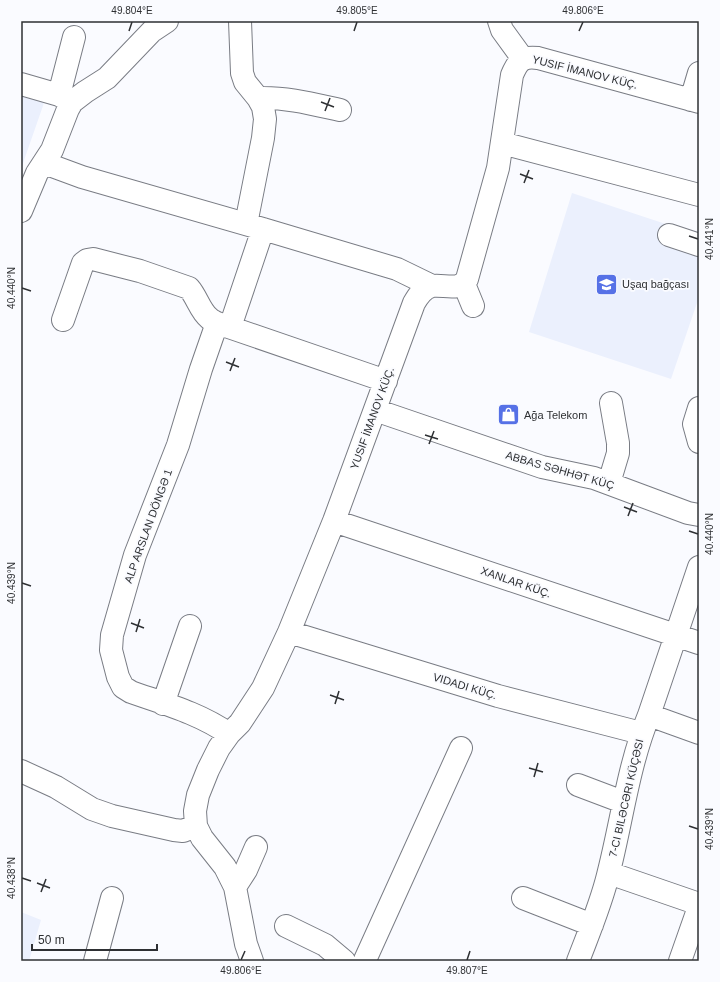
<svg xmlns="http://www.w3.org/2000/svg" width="720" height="982" viewBox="0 0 720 982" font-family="Helvetica,sans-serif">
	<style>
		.built { fill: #ebf0fd }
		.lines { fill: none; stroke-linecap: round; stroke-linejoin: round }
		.minor-casing { stroke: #797c84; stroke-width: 24 }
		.minor { stroke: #fff; stroke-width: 22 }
		.ticks { fill: none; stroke: #2e3033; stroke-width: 1.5 }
		.labels { text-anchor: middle; stroke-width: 3.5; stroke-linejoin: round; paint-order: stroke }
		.street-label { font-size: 11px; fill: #2e3033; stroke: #fafbff }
		.poi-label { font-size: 11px; fill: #2e3033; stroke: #fafbff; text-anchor: start }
		.neatline { fill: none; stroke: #2e3033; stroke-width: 1.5 }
		.ticks-label { font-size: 10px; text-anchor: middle; fill: #2e3033 }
	</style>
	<rect width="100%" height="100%" fill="#fafbff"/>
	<!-- built -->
	<path class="built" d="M 21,92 L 45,100 L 21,169 Z
		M 572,193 L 699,235 L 699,297 L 671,379 L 529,332 Z
		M 21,912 L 41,920 L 29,961 L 21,961 Z"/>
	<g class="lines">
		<defs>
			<path id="minor" d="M 240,21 L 242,73 L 245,82 L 258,98 L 263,107 L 265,119 L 263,138 L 246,224
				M 499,21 L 502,30 L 523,59
				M 21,84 L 59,95 L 72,102
				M 59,95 L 74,37
				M 258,98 C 287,97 313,104 340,110
				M 691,100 L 699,73
				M 502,143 L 699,195
				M 44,163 L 82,177 L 263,229 L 397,269 L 432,286
				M 21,211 L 37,173 L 52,150 L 68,109 L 72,102 L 85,92 L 107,78 L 152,31 L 167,21
				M 669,235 L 699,245
				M 464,284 L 473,306
				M 63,320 L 83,263 L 87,260 L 93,259 L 140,271 L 189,288 C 197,297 200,311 209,318 C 211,320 215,322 217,323 L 386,381
				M 217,323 L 201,369 L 178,445 L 135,555 L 112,635 L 111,650 L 118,677 L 123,687 L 131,692 C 165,704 199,713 229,734
				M 230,327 L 263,229
				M 699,408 L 694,424 L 699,442
				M 375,410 L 542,467 L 594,478 L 688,513 L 699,515
				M 609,483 L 618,453 L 618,443 L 611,403
				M 334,521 L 699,643
				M 289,632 L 498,696 L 641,733
				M 163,704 L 190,626
				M 649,715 L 699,733
				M 21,771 L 56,787 L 92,809 L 112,816 L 174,830 L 183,831 L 196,826
				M 578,785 L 623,802
				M 609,873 L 699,904
				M 235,887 L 246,870 L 256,847
				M 523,898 L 592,925
				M 286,926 L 325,945 L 344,961
				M 365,960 L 461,748
				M 95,961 L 112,898
				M 252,961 L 246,944 L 235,887 L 225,867 L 202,838 L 196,826 L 195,811 L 198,795 L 208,770 L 219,748 L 229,734 L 240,723 L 263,688 L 289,632 L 334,521 L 414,303 C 418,296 423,288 432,286 C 444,284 459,292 467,279 L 498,168 L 512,75 C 518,61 522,56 538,58 L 699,102
				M 578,961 C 589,932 601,904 608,875 C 622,821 628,766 649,715 L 699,567
				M 680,961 L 699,907"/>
		</defs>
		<!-- minor casing -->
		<use href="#minor" class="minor-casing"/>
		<!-- minor -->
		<use href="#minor" class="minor"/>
	</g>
	<!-- ticks -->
	<path class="ticks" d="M 129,31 L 132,22M 354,31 L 357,22M 579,31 L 583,22M 321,102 L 334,107M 325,111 L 330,98M 520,174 L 533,179M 524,183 L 529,170M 689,236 L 698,239M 22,288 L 31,291M 226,362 L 239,367M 230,371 L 235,358M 425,435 L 438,439M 429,444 L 434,431M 624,507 L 637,512M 628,516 L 633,503M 689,531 L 698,534M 22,583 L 31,586M 131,623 L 144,628M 136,632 L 140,619M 330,695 L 344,700M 335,704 L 339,691M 529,768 L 543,772M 534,777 L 538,763M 689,826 L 698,829M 22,878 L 31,881M 37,883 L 50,888M 41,892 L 46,879M 241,960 L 245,951M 467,960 L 470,951"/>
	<!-- icons -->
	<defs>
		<symbol id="school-square" viewBox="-11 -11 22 22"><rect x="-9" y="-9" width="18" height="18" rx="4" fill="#5671e6" stroke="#fafbff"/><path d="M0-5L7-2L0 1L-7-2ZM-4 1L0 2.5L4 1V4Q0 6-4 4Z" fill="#fff"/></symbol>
		<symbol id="shop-square" viewBox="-11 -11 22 22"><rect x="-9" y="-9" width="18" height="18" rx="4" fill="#5671e6" stroke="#fafbff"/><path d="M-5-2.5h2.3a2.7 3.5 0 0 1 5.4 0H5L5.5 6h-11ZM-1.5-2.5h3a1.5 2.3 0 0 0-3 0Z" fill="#fff"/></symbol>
	</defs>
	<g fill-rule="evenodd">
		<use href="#school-square" x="594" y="272" width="25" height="25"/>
		<use href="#shop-square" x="496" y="402" width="25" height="25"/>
	</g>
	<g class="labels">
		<!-- street labels -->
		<g class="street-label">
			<text transform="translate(585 72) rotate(14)" y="4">YUSIF İMANOV KÜÇ.</text>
			<text transform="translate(372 418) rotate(-70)" y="4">YUSIF İMANOV KÜÇ.</text>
			<text transform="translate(560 470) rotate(16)" y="4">ABBAS SƏHHƏT KÜÇ</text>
			<text transform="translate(148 526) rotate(-70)" y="4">ALP ARSLAN DÖNGƏ 1</text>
			<text transform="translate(516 582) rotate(19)" y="4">XANLAR KÜÇ.</text>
			<text transform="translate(465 686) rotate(17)" y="4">VIDADI KÜÇ.</text>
			<text transform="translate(626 798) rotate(-77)" y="4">7-CI BILƏCƏRI KÜÇƏSI</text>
		</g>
		<!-- poi labels -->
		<g class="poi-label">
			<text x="622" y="288">Uşaq bağçası</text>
			<text x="524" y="419">Ağa Telekom</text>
		</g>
	</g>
	<!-- border -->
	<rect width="720" height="982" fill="none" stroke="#fafbff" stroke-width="44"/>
	<!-- scale -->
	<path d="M32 944v6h125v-6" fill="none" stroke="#2e3033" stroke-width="2"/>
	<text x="38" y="944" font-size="12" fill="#2e3033" stroke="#fafbff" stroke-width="3" paint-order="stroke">50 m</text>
	<rect x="22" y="22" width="676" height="938" class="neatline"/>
	<g class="ticks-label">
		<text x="132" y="14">49.804°E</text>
		<text x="357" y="14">49.805°E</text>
		<text x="583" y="14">49.806°E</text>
		<text transform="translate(709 239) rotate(-90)" y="4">40.441°N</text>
		<text transform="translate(11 288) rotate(-90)" y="4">40.440°N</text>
		<text transform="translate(709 534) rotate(-90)" y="4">40.440°N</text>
		<text transform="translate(11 583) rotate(-90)" y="4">40.439°N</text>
		<text transform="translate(709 829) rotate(-90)" y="4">40.439°N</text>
		<text transform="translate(11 878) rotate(-90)" y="4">40.438°N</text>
		<text x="241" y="974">49.806°E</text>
		<text x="467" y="974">49.807°E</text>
	</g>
</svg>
